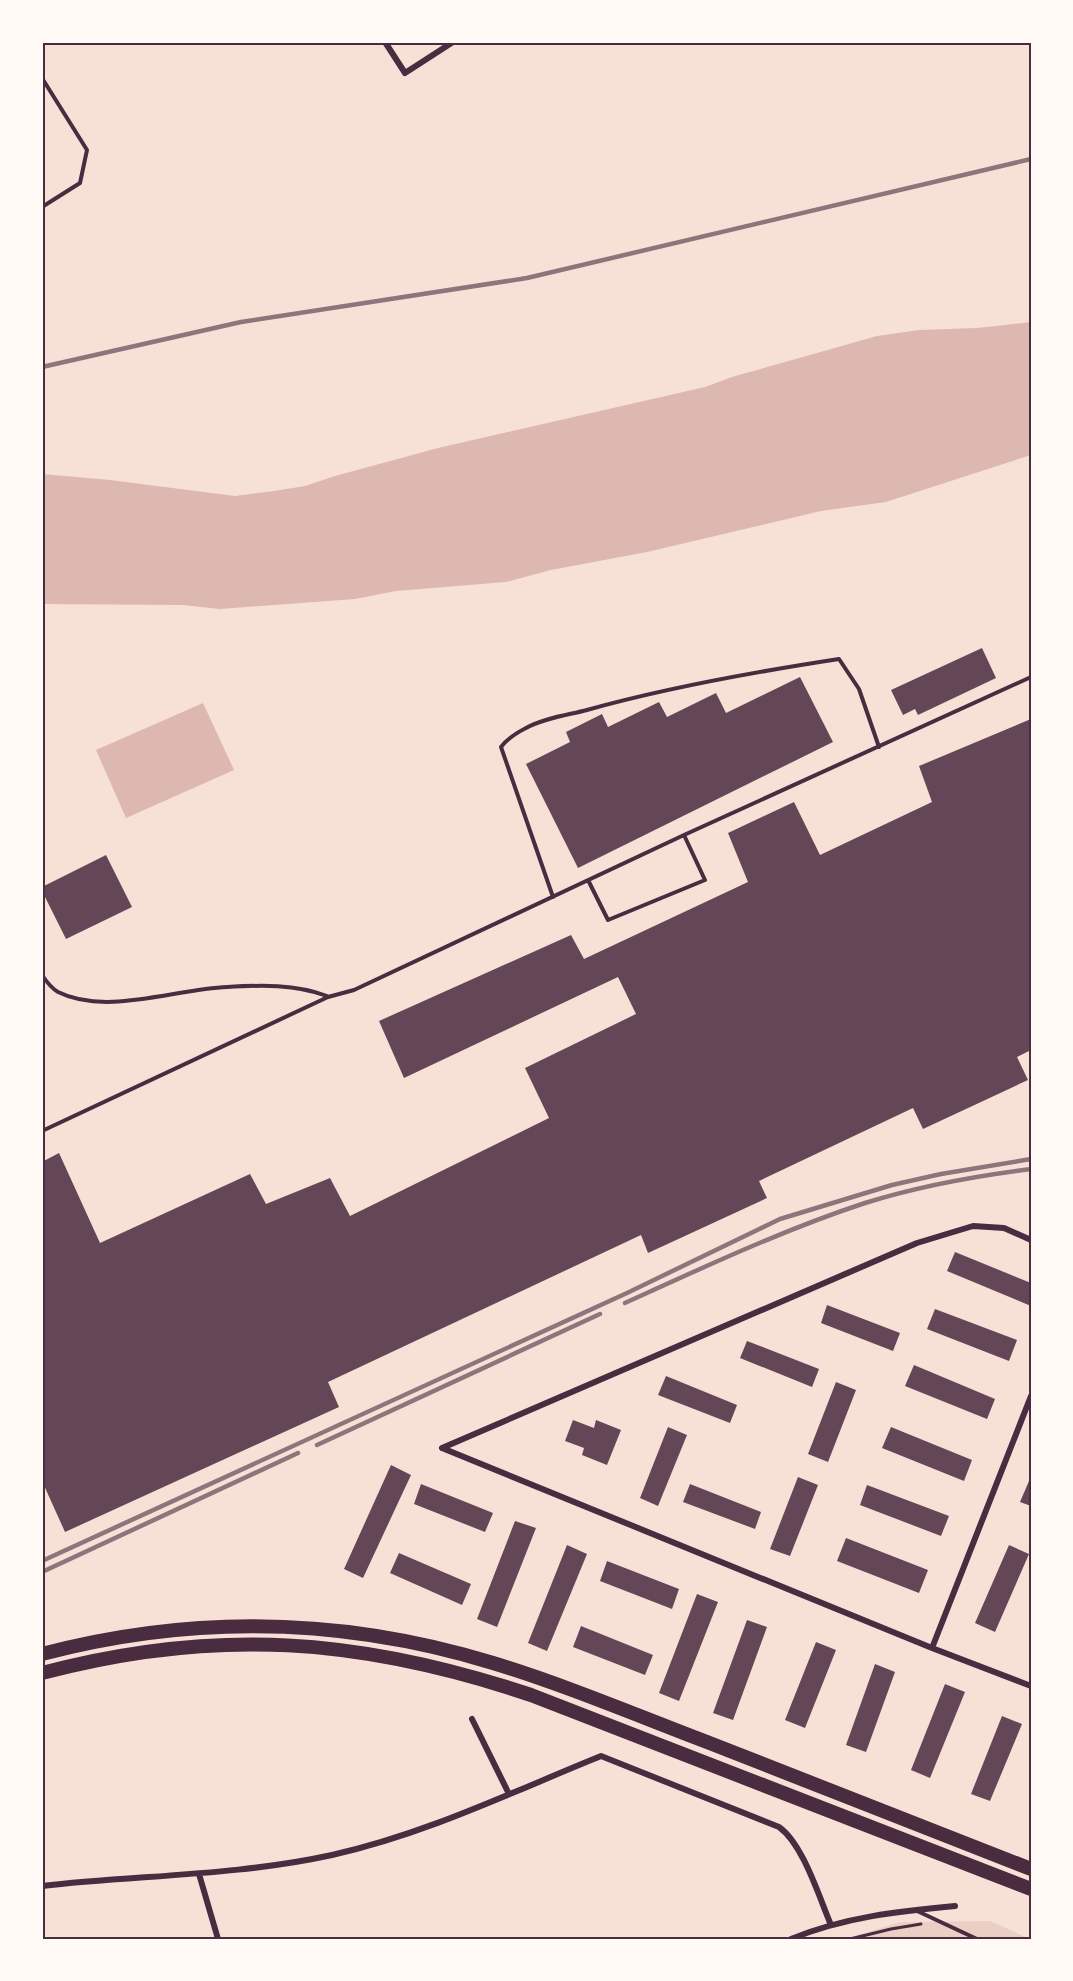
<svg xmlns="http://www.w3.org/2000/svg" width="1073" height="1981" viewBox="0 0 1073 1981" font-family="Rubik,sans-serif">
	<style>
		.green { fill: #ebcfc5 }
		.water { fill: #dcb8b0 }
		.building { fill: #644757 }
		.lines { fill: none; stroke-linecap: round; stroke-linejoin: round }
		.path { stroke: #4a2c40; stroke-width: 3 }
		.service { stroke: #4a2c40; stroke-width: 4 }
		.minor { stroke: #4a2c40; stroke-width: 6 }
		.motorway { stroke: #4a2c40; stroke-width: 14 }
		.rail { stroke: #8f747c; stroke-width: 4.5 }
		.neatline { fill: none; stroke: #4a2c40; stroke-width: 2 }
	</style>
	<rect width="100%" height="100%" fill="#f7e1d7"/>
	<!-- green -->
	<path class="green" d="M 990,1921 L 1030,1939 L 844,1939 L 901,1922 Z"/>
	<!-- water -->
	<path class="water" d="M 1031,322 L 1031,455 L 886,502 L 821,511 L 647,552 L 551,570 L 506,582 L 396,591 L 355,599 L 220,609 L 183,605 L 42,604 L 42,474 L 110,480 L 235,496 L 274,491 L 305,486 L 335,476 L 438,448 L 705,387 L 732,377 L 877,336 L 919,330 L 977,328 Z
		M 203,703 L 234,770 L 126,818 L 96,750 Z"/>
	<!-- building -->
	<path class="building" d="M 982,648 L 996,678 L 918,715 L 915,709 L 903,715 L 891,690 Z
		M 800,677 L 833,742 L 578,868 L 526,764 L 570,742 L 566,732 L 602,714 L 608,727 L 659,702 L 667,717 L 716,693 L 726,713 Z
		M 1031,719 L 1031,1050 L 1017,1057 L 1028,1080 L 923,1129 L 913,1108 L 759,1181 L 767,1198 L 648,1253 L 641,1235 L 328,1382 L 339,1407 L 65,1532 L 42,1481 L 42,1162 L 59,1153 L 100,1243 L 250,1174 L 266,1204 L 330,1178 L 350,1216 L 549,1118 L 525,1068 L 636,1014 L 618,977 L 404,1078 L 379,1021 L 571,935 L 584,959 L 748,882 L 728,833 L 794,802 L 820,855 L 932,802 L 919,766 Z
		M 106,855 L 132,907 L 66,939 L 42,891 L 42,887 Z
		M 955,1252 L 1031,1283 L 1031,1306 L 947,1271 Z
		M 827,1305 L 900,1333 L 893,1351 L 821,1323 Z
		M 935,1309 L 1017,1340 L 1009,1361 L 927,1329 Z
		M 747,1341 L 819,1369 L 812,1387 L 740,1358 Z
		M 914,1365 L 995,1399 L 987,1419 L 905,1386 Z
		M 666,1376 L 737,1405 L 730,1423 L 658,1395 Z
		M 836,1382 L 856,1390 L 828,1462 L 808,1454 Z
		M 573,1420 L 594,1428 L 596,1420 L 621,1430 L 607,1465 L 582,1455 L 584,1448 L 565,1441 Z
		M 668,1427 L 687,1435 L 658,1506 L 640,1498 Z
		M 891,1427 L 972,1460 L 964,1481 L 882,1448 Z
		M 391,1465 L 411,1475 L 363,1578 L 344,1569 Z
		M 798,1477 L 818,1485 L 790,1556 L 770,1549 Z
		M 1029,1481 L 1031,1482 L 1031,1506 L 1020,1502 Z
		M 421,1484 L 493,1513 L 485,1532 L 414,1504 Z
		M 690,1484 L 761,1512 L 755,1529 L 683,1502 Z
		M 867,1485 L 949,1516 L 941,1536 L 860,1505 Z
		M 515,1521 L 536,1528 L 497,1627 L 477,1619 Z
		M 846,1538 L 928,1570 L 919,1593 L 837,1561 Z
		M 567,1545 L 587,1554 L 547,1651 L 528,1643 Z
		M 1009,1545 L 1029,1554 L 995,1632 L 975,1623 Z
		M 399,1553 L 471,1584 L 462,1605 L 390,1573 Z
		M 607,1561 L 679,1589 L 672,1609 L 600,1581 Z
		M 697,1594 L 718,1602 L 679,1701 L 659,1693 Z
		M 747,1620 L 767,1627 L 733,1720 L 713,1713 Z
		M 581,1626 L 653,1655 L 645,1675 L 573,1647 Z
		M 816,1642 L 836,1650 L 805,1728 L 785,1720 Z
		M 875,1664 L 895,1672 L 866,1752 L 846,1745 Z
		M 945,1684 L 965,1692 L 930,1778 L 911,1770 Z
		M 1002,1716 L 1022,1724 L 990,1801 L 971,1794 Z"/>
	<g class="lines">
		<!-- path -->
		<path class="path" d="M 850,1939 L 891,1929 L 921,1924"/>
		<!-- service -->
		<path class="service" d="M 42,78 L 87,150 L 80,183 L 42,207
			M 588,880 L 608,920 L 705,880 L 684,835
			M 553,897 L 501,747 C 508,738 516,733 526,728 C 544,718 568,715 587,710 C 669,687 754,672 839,659 L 859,689 L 879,747
			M 42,975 C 46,981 51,988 58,992 C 106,1016 175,989 227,987 C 261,985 295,984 327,996
			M 42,1131 L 328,997 L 354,990 L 684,835 L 1031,677
			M 915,1910 L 977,1939"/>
		<!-- minor -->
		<path class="minor" d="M 385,42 L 405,73 L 453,42
			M 442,1448 L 917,1243 L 973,1226 L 1004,1228 L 1031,1240
			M 442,1448 L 932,1648 L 1031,1686
			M 932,1648 L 1031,1396
			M 472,1719 L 509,1794
			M 199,1874 L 218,1939
			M 42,1886 C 139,1875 236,1876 332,1855 C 426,1834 512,1792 601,1756 L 779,1827 C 803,1844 819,1897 831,1925
			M 791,1939 C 844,1917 900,1911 955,1906"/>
		<!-- motorway -->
		<path class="motorway" d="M 42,1654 C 194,1614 343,1617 493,1663 C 565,1685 636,1715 707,1742 C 815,1784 923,1827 1031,1869
			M 42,1673 C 216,1627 361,1638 531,1695 L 1031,1889"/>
		<!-- rail -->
		<path class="rail" d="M 42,367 L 241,322 L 527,278 L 1031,159
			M 625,1303 C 704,1267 783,1230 865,1203 C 919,1186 975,1176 1031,1169
			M 317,1445 L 600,1314
			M 42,1561 L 627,1293 L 780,1219 L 892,1185 L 941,1174 L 1031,1159
			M 42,1572 L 298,1453"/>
	</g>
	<!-- border -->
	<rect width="1073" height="1981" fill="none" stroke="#fffaf5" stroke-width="87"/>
	<rect x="44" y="44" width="986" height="1894" class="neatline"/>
</svg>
